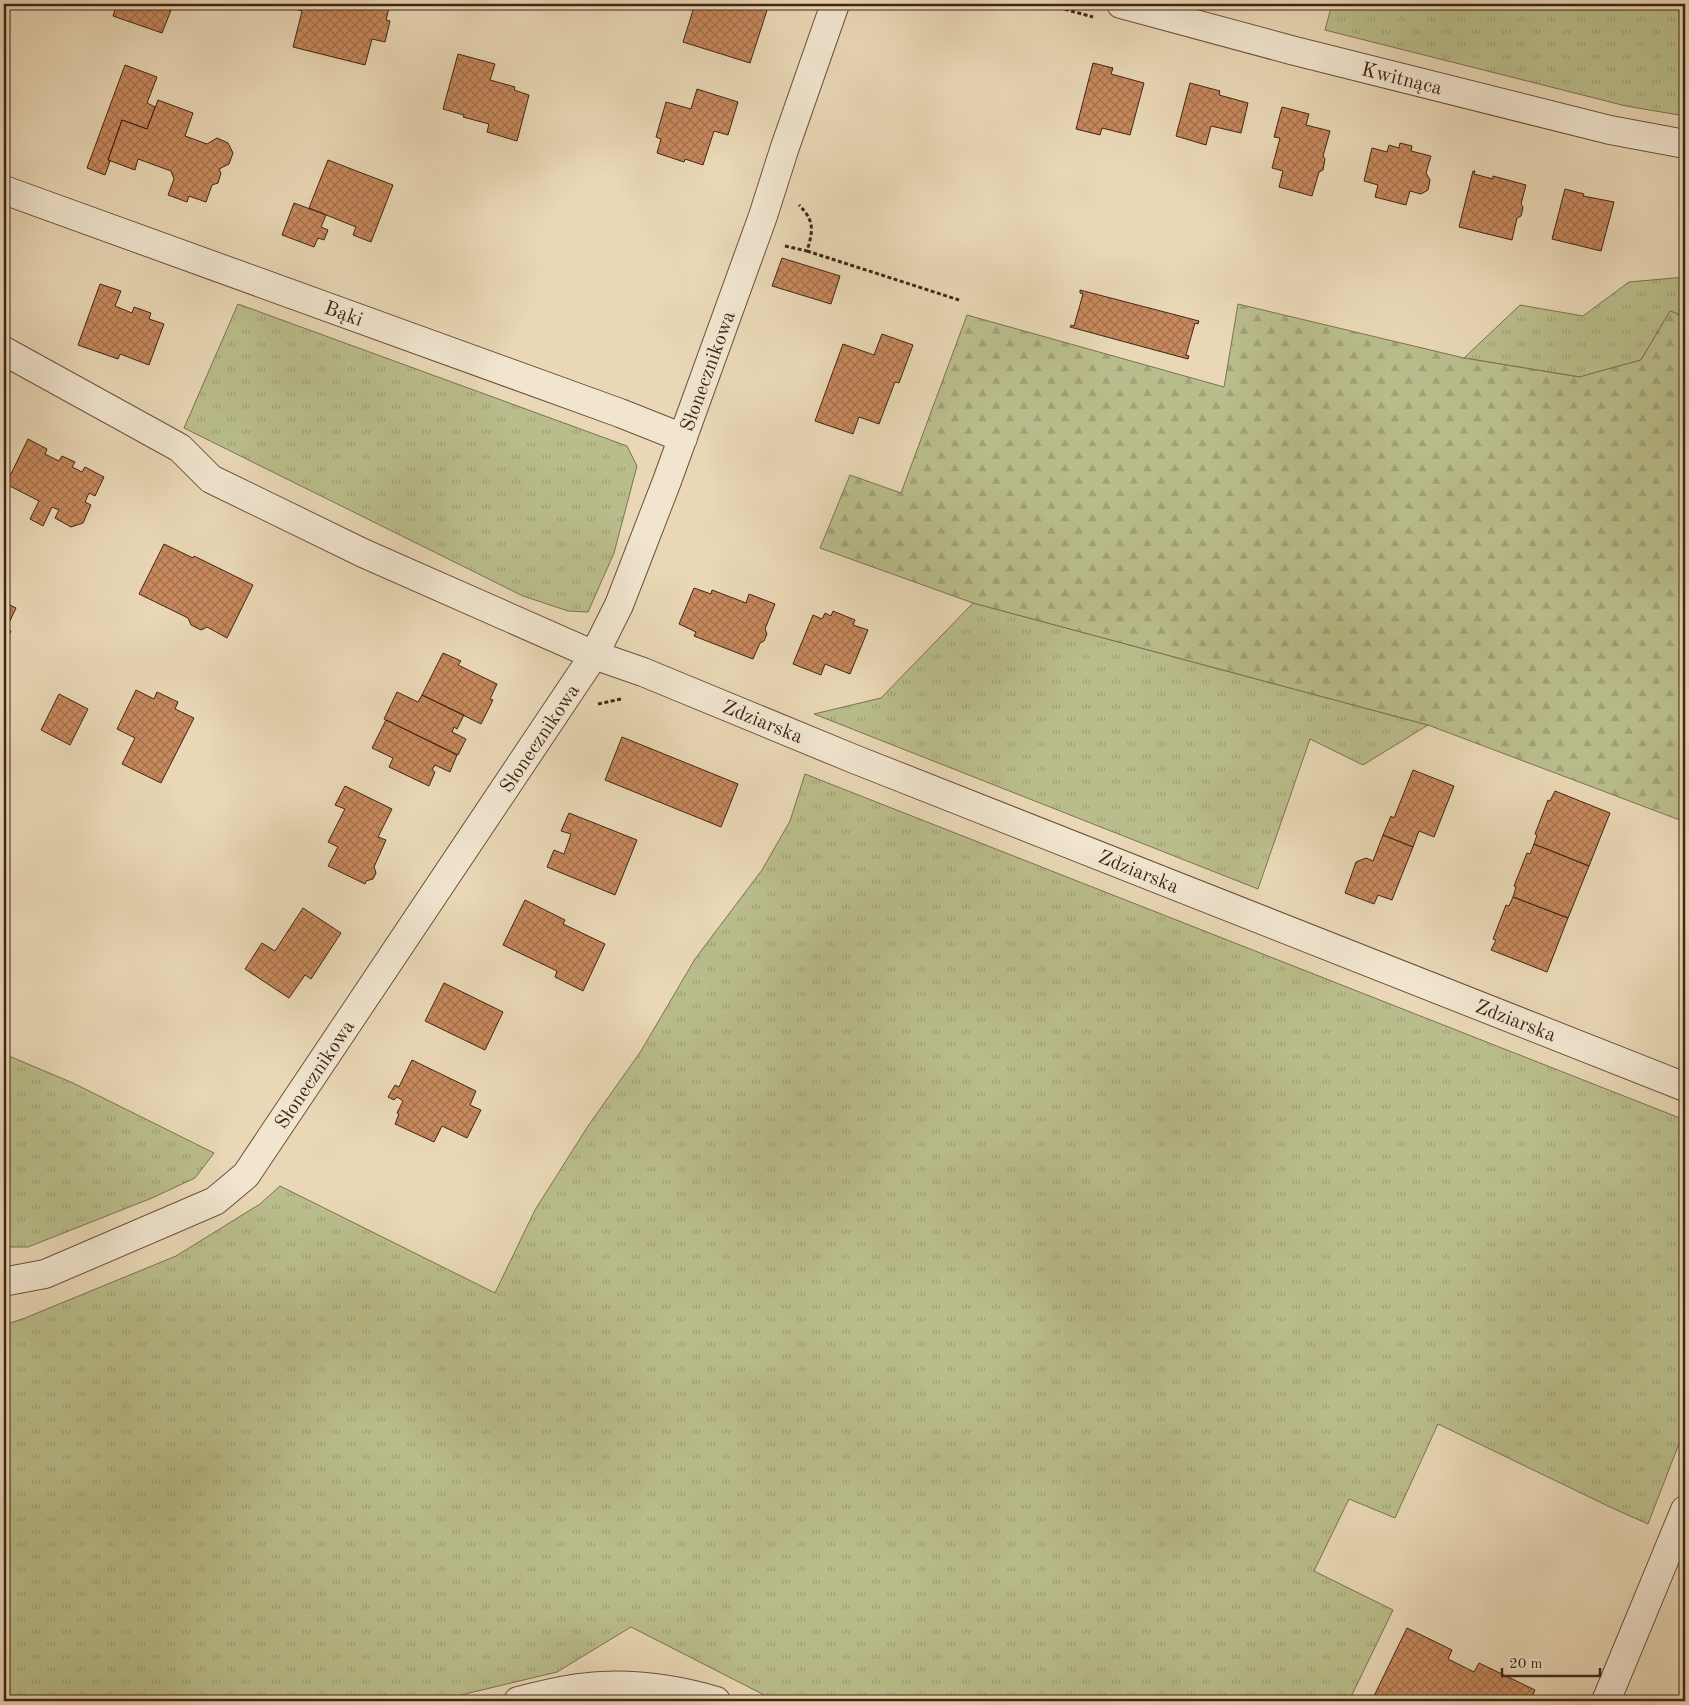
<svg xmlns="http://www.w3.org/2000/svg" width="1689" height="1705" viewBox="0 0 1689 1705" font-family="'Old Standard TT',serif">
	<style>
		.grass { fill: url(#grass-tufts); stroke: #7d7250 }
		.forest { fill: url(#forest-firs); stroke: #7d7250 }
		.building { fill: url(#building-cross-hatch); stroke: #412615 }
		.lines { fill: none; stroke-linecap: round; stroke-linejoin: round }
		.minor-casing { stroke: #6b523d; stroke-width: 30 }
		.path { stroke: #412615; stroke-width: 3; stroke-dasharray: 4 2.5; stroke-linecap: butt }
		.minor { stroke: #f1e5cf; stroke-width: 28 }
		.labels { text-anchor: middle; stroke-width: 4; stroke-linejoin: round; paint-order: stroke }
		.street-label { font-size: 20px; fill: #412615; stroke: #f1e5cf }
	</style>
	<defs>
		<pattern id="grass-tufts" width="24" height="20" patternUnits="userSpaceOnUse" patternTransform="scale(1.25)"><rect width="24" height="20" fill="#b9bd8b"/><path d="M3 7l-1-3M5 7V3M7 7l1-3M15 17l-1-3M17 17v-4M19 17l1-3" fill="none" stroke="#a0a277"/></pattern>
		<pattern id="forest-firs" width="22" height="20" patternUnits="userSpaceOnUse" patternTransform="scale(1.25)"><rect width="22" height="20" fill="#b9bd8b"/><path d="M5 1l3.5 6h-7zM16 11l3.5 6h-7z" fill="#a0a277"/></pattern>
		<pattern id="building-cross-hatch" width="8" height="8" patternUnits="userSpaceOnUse" patternTransform="scale(1.25)"><rect width="8" height="8" fill="#c7895d"/><path d="M0 0l8 8M0 8l8-8" fill="none" stroke="#a3704c"/></pattern>
	</defs>
	<rect width="100%" height="100%" fill="#e9d7b5"/>
	<filter id="stains"><feTurbulence type="fractalNoise" baseFrequency=".004" numOctaves="4"/><feColorMatrix values="0 0 0 0 .2 0 0 0 0 .09 0 0 0 0 .02 0 0 0 .5 -.17"/></filter>
	<radialGradient id="worn" r=".72"><stop offset=".6" stop-color="#630" stop-opacity="0"/><stop offset="1" stop-color="#630" stop-opacity=".3"/></radialGradient>
	<!-- grass -->
	<path class="grass" d="M 1332,4 L 1685,4 L 1685,116 L 1626,106 L 1325,30 Z
		M 1685,277 L 1685,317 L 1670,311 L 1641,360 L 1580,377 L 1464,358 L 1520,305 L 1583,316 L 1629,282 Z
		M 238,304 L 627,446 L 637,466 L 614,553 L 588,612 L 568,611 L 523,596 L 184,428 Z
		M 973,603 L 1428,725 L 1363,765 L 1310,739 L 1258,889 L 814,714 L 881,698 Z
		M 805,774 L 1685,1120 L 1685,1428 L 1648,1524 L 1612,1508 L 1438,1424 L 1395,1518 L 1349,1499 L 1314,1571 L 1393,1610 L 1349,1701 L 776,1701 L 631,1627 L 557,1672 L 461,1695 L 443,1701 L 4,1701 L 4,1325 L 25,1318 L 176,1256 L 260,1204 L 280,1186 L 495,1293 L 535,1210 L 588,1126 L 641,1051 L 695,959 L 762,870 L 790,821 Z
		M 4,1054 L 73,1083 L 214,1153 L 195,1178 L 152,1198 L 28,1247 L 4,1247 Z"/>
	<!-- forest -->
	<path class="forest" d="M 1238,304 L 1464,358 L 1579,377 L 1641,360 L 1670,311 L 1685,317 L 1685,822 L 1428,725 L 973,603 L 820,548 L 850,475 L 901,493 L 967,315 L 1224,387 Z"/>
	<!-- building -->
	<path class="building" d="M 117,4 L 180,4 L 179,7 L 173,5 L 162,33 L 113,16 Z
		M 296,4 L 390,4 L 386,20 L 390,21 L 385,42 L 372,39 L 365,65 L 293,47 L 302,11 L 295,9 Z
		M 695,4 L 769,4 L 750,63 L 683,42 Z
		M 458,54 L 495,64 L 490,80 L 515,87 L 514,90 L 529,95 L 517,141 L 487,132 L 489,124 L 463,117 L 464,115 L 443,109 Z
		M 1093,63 L 1113,68 L 1111,74 L 1144,83 L 1130,135 L 1102,128 L 1100,135 L 1076,129 Z
		M 125,65 L 157,77 L 147,103 L 155,107 L 147,129 L 122,120 L 108,160 L 110,161 L 105,175 L 87,168 Z
		M 1190,83 L 1220,91 L 1219,95 L 1248,103 L 1241,133 L 1211,126 L 1206,145 L 1176,136 Z
		M 697,89 L 738,102 L 728,135 L 714,131 L 703,165 L 685,159 L 684,162 L 657,153 L 661,139 L 656,137 L 666,102 L 691,109 Z
		M 158,100 L 193,113 L 185,136 L 207,144 L 217,138 L 228,143 L 233,153 L 229,164 L 219,169 L 221,173 L 218,183 L 212,185 L 206,202 L 189,196 L 187,202 L 168,195 L 174,179 L 171,171 L 138,159 L 135,170 L 108,160 L 122,120 L 147,129 Z
		M 1282,107 L 1309,114 L 1306,125 L 1330,131 L 1323,156 L 1325,159 L 1323,170 L 1319,172 L 1312,196 L 1279,187 L 1283,171 L 1272,168 L 1280,138 L 1274,137 Z
		M 1400,143 L 1412,146 L 1411,151 L 1431,156 L 1426,173 L 1430,180 L 1428,190 L 1421,194 L 1410,191 L 1406,205 L 1375,197 L 1378,185 L 1364,181 L 1372,148 L 1387,152 L 1389,145 L 1399,148 Z
		M 328,160 L 393,185 L 371,242 L 353,235 L 356,227 L 309,208 Z
		M 1473,171 L 1475,171 L 1474,174 L 1493,179 L 1493,176 L 1526,185 L 1521,204 L 1523,207 L 1521,216 L 1517,218 L 1512,240 L 1459,227 Z
		M 1565,189 L 1584,194 L 1583,196 L 1614,202 L 1601,251 L 1552,239 Z
		M 294,203 L 326,215 L 321,227 L 328,230 L 324,240 L 318,238 L 314,247 L 282,235 Z
		M 782,258 L 840,276 L 831,304 L 772,286 Z
		M 100,284 L 121,291 L 115,306 L 132,313 L 134,307 L 151,313 L 149,319 L 164,324 L 149,365 L 120,354 L 118,359 L 78,345 Z
		M 1080,290 L 1199,321 L 1198,324 L 1195,323 L 1186,355 L 1189,356 L 1188,359 L 1070,327 L 1071,325 L 1074,326 L 1083,294 L 1080,293 Z
		M 882,334 L 913,345 L 899,383 L 895,382 L 879,424 L 859,417 L 853,434 L 815,421 L 843,344 L 874,355 Z
		M 28,439 L 47,449 L 45,454 L 59,461 L 62,456 L 75,462 L 72,467 L 82,472 L 85,467 L 104,477 L 95,496 L 89,493 L 85,502 L 91,505 L 83,523 L 71,527 L 55,518 L 59,510 L 52,507 L 43,526 L 30,519 L 39,501 L 6,484 Z
		M 164,544 L 193,558 L 194,556 L 253,585 L 227,638 L 207,627 L 201,630 L 191,625 L 188,618 L 139,594 Z
		M 694,588 L 711,594 L 712,590 L 746,603 L 749,594 L 775,604 L 765,629 L 767,634 L 764,641 L 760,643 L 753,659 L 694,636 L 696,632 L 679,624 Z
		M 4,602 L 16,608 L 6,629 L 11,631 L 4,645 Z
		M 833,611 L 855,620 L 853,625 L 868,630 L 850,674 L 825,664 L 821,675 L 793,664 L 813,615 L 822,619 L 825,613 L 831,616 Z
		M 443,653 L 461,661 L 458,665 L 497,684 L 490,699 L 493,700 L 481,724 L 422,695 Z
		M 136,690 L 154,699 L 157,692 L 178,702 L 175,709 L 194,718 L 161,783 L 122,764 L 135,738 L 117,729 Z
		M 397,692 L 418,702 L 422,695 L 464,715 L 457,729 L 454,727 L 452,732 L 466,739 L 458,755 L 384,719 Z
		M 59,694 L 88,709 L 70,745 L 41,730 Z
		M 386,720 L 457,755 L 450,772 L 435,765 L 432,770 L 435,772 L 429,786 L 389,767 L 393,758 L 372,748 Z
		M 622,737 L 738,784 L 721,827 L 605,780 Z
		M 1413,770 L 1454,786 L 1434,837 L 1419,831 L 1413,847 L 1383,835 L 1391,816 L 1394,818 Z
		M 345,786 L 392,809 L 378,837 L 386,840 L 374,867 L 376,873 L 373,879 L 366,881 L 365,884 L 328,866 L 338,847 L 328,842 L 345,809 L 335,805 Z
		M 1555,791 L 1610,813 L 1589,866 L 1534,844 L 1537,835 L 1535,834 L 1548,800 L 1550,801 Z
		M 569,813 L 637,840 L 615,895 L 547,867 L 554,850 L 564,854 L 571,834 L 561,831 Z
		M 1383,835 L 1413,847 L 1392,900 L 1378,895 L 1374,904 L 1345,893 L 1356,862 L 1366,858 L 1373,861 Z
		M 1534,844 L 1589,866 L 1568,918 L 1513,897 L 1516,887 L 1514,886 L 1527,853 L 1530,854 Z
		M 1513,897 L 1568,918 L 1547,972 L 1491,950 L 1496,940 L 1493,939 L 1506,905 L 1509,906 Z
		M 525,900 L 565,920 L 563,924 L 605,944 L 583,991 L 555,977 L 557,971 L 503,945 Z
		M 303,908 L 341,933 L 311,979 L 305,975 L 289,998 L 245,969 L 262,943 L 275,951 Z
		M 444,983 L 503,1012 L 485,1050 L 425,1021 Z
		M 412,1060 L 476,1091 L 470,1105 L 481,1110 L 467,1138 L 442,1126 L 434,1142 L 395,1124 L 399,1114 L 397,1113 L 403,1101 L 397,1097 L 394,1100 L 388,1097 L 395,1085 L 399,1087 Z
		M 1407,1628 L 1452,1650 L 1448,1659 L 1474,1672 L 1479,1663 L 1535,1690 L 1530,1701 L 1386,1701 L 1374,1696 Z"/>
	<g class="lines">
		<defs>
			<path id="minor" d="M 1121,4 L 1291,50 L 1610,130 L 1685,144
				M 4,190 L 620,413 L 683,438
				M 4,351 L 180,448 L 211,479 L 363,553 L 594,655 L 643,672 L 854,759 L 1685,1087
				M 4,1280 L 8,1281 L 45,1274 L 215,1201 L 246,1175 L 594,655 L 619,605 L 667,481 L 763,216 L 785,147 L 835,4
				M 518,1701 C 537,1696 558,1691 578,1688 C 624,1682 672,1688 716,1701
				M 1606,1701 L 1685,1510"/>
		</defs>
		<!-- minor casing -->
		<use href="#minor" class="minor-casing"/>
		<!-- path -->
		<path class="path" d="M 1046,4 L 1093,17
			M 785,246 L 807,251 C 813,231 815,221 799,205
			M 807,251 L 959,300
			M 598,704 L 621,699"/>
		<!-- minor -->
		<use href="#minor" class="minor"/>
	</g>
	<g class="labels">
		<!-- street labels -->
		<g class="street-label">
			<text transform="translate(1402 78) rotate(14)" y="7">Kwitnąca</text>
			<text transform="translate(344 313) rotate(20)" y="7">Bąki</text>
			<text transform="translate(707 371) rotate(-70)" y="7">Słonecznikowa</text>
			<text transform="translate(763 721) rotate(22)" y="7">Zdziarska</text>
			<text transform="translate(539 738) rotate(-56)" y="7">Słonecznikowa</text>
			<text transform="translate(1139 871) rotate(22)" y="7">Zdziarska</text>
			<text transform="translate(1516 1020) rotate(21)" y="7">Zdziarska</text>
			<text transform="translate(314 1074) rotate(-56)" y="7">Słonecznikowa</text>
		</g>
	</g>
	<!-- margin -->
	<rect width="1689" height="1705" fill="none" stroke="#e9d7b5" stroke-width="20"/>
	<rect x="5" y="5" width="1679" height="1695" fill="none" stroke="#412615" stroke-width="2.5"/>
	<rect x="10" y="10" width="1669" height="1685" fill="none" stroke="#412615"/>
	<!-- scale -->
	<path d="M1502 1668v8h98v-8" fill="none" stroke="#412615" stroke-width="2.5"/>
	<text x="1509" y="1668" font-size="15" fill="#412615" stroke="#f1e5cf" stroke-width="4" paint-order="stroke">20 m</text>
	<rect width="100%" height="100%" filter="url(#stains)"/>
	<rect width="100%" height="100%" fill="url(#worn)"/>
</svg>
